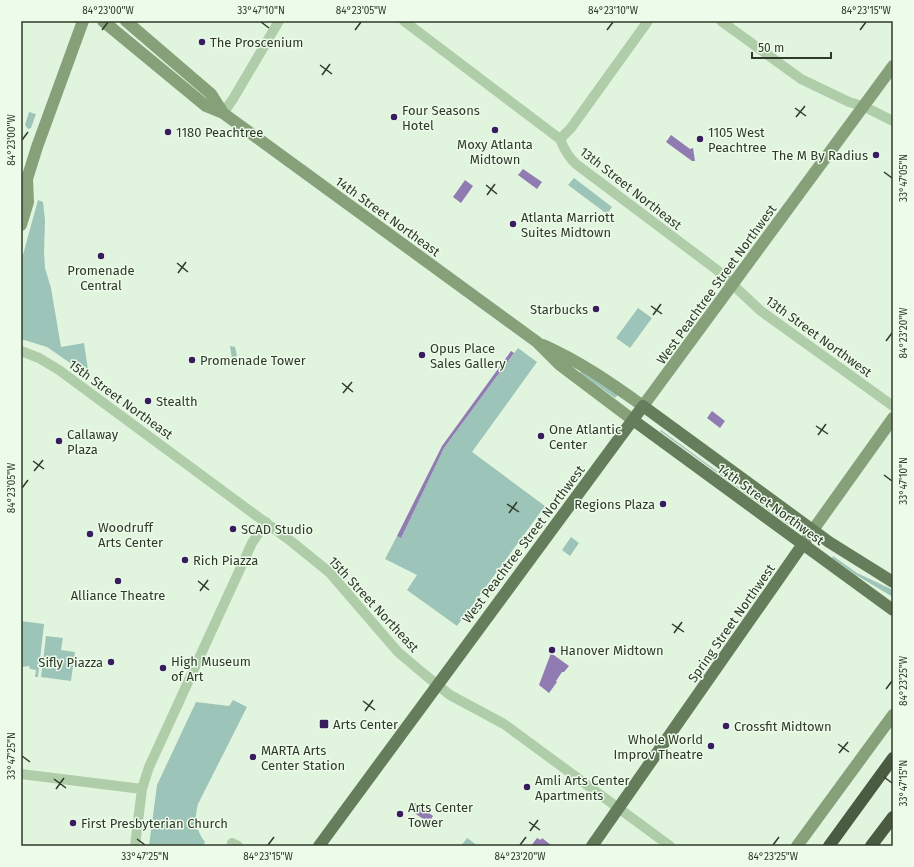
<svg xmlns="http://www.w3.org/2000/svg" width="914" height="867" viewBox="0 0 914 867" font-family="'Fira Sans',sans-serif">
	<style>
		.green { fill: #9dc4b8 }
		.water { fill: #917bb3 }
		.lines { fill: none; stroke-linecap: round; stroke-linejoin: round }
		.street { stroke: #b0cda9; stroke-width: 10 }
		.secondary { stroke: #86a17a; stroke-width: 12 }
		.primary { stroke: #657d5a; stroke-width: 12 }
		.highway { stroke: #495b40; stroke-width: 12 }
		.ticks { fill: none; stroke: #2f3a29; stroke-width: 1.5 }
		.poi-dot { fill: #371c5e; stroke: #edfbeb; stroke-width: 1.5 }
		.labels { text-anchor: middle; stroke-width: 3; stroke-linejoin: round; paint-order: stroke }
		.poi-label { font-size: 13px; fill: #2f3a29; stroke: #edfbeb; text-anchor: start }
		.street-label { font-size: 13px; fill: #2f3a29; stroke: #edfbeb }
		.neatline { fill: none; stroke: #2f3a29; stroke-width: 1.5 }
		.ticks-label { font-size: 10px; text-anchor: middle; fill: #2f3a29 }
	</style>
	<rect width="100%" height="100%" fill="#e1f4de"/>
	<!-- green -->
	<path class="green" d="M 29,112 L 36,114 L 31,128 L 28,129 L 25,125 Z
		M 574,178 L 612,207 L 607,214 L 568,185 Z
		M 38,200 L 43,202 L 45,220 L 44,252 L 45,268 L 51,288 L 61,347 L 84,343 L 89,376 L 47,347 L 21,339 L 21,262 Z
		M 638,308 L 652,318 L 630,348 L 616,338 Z
		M 230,346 L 235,347 L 237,356 L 232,359 Z
		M 518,348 L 537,362 L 472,452 L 545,506 L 457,626 L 407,590 L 417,575 L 385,559 L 397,536 L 401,537 L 444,448 Z
		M 581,371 L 618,395 L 615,398 L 580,373 Z
		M 661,430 L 790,525 L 790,526 L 660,431 Z
		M 571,537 L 579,543 L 570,556 L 562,550 Z
		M 833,556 L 857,573 L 893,590 L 893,597 L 856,575 L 832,558 Z
		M 21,621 L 44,624 L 38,677 L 35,677 L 36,670 L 30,669 L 29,666 L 21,667 Z
		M 46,636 L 63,638 L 61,650 L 75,652 L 71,681 L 41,677 Z
		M 233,700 L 247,707 L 198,804 C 194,819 196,830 205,842 L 203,846 L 149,846 L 157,785 L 196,702 L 229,706 Z
		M 467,838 L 478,846 L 461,846 Z"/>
	<!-- water -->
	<path class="water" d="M 671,135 L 690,149 L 693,148 L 695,161 L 692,161 L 666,142 Z
		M 523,169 L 542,182 L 537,189 L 518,175 Z
		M 465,180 L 473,186 L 461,203 L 453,197 Z
		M 511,351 L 514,353 L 444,448 L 401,538 L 397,536 L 442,446 Z
		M 712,411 L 725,421 L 720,428 L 707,418 Z
		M 551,653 L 569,666 L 564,672 L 562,672 L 556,681 L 557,682 L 549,693 L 539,685 Z
		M 415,803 L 433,816 L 429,823 L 410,810 Z
		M 537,838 L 541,840 L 542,838 L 551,845 L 550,846 L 531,846 Z"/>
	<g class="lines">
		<!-- street -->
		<path class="street" d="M 404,21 L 560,139 C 564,149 568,157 576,164 L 717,270 L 761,311 L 893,406
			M 721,21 L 801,79 L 849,102 L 863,106 L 893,121
			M 223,113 L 233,99 L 279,21
			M 560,139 L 571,128 L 648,21
			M 21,351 L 39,358 L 59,370 L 292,542 L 329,572 L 398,652 L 424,674 L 450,695 L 504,724 L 670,846
			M 21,774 L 142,789
			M 232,843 L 238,846
			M 135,846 L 142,789 L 149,767 L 252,543 L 266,522"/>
		<!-- secondary -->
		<path class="secondary" d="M 103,21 L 206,106 L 223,113 L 537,342 L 560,365 L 633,420
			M 126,21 L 211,94 L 223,113
			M 21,225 L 28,202 L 27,179 L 37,147 L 83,21
			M 543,345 C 579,361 611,383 643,406 L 893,66
			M 803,544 L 893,418
			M 797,846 L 893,715"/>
		<!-- primary -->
		<path class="primary" d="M 633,420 L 893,610
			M 319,846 L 643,406 L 829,542 L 893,582
			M 592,846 L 803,544"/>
		<!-- highway -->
		<path class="highway" d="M 829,846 L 893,758
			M 871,846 L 893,817"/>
	</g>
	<!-- ticks -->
	<path class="ticks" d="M 261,22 L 269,28M 102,30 L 108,22M 355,30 L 361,22M 607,30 L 613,22M 860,30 L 866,22M 320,65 L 332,74M 322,75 L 330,64M 795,108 L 806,116M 796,117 L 805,106M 22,140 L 28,132M 884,172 L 892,178M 486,185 L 497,194M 487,195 L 495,184M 177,263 L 188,272M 178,273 L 186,262M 651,306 L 662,314M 653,315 L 661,304M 886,341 L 892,333M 342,383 L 353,392M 343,393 L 352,382M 816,426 L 828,434M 818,435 L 826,424M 33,461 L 44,469M 34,471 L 43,460M 884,475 L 892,481M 22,488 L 28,480M 507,504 L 519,512M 509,513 L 517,502M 198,581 L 209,590M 200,591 L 208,580M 672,624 L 684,632M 674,633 L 682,622M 886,689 L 892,681M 363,701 L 375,710M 365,711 L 373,700M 838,744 L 849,752M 839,753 L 848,742M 22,756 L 30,762M 884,777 L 892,783M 54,779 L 66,788M 56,789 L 64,778M 529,822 L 540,830M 530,831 L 538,820M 137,839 L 145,845M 268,845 L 274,837M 520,845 L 526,837M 773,845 L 779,837"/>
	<!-- markers -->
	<g class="poi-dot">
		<circle cx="202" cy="42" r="4"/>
		<circle cx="394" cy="117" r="4"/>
		<circle cx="495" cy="130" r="4"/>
		<circle cx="168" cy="132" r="4"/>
		<circle cx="700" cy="139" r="4"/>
		<circle cx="876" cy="155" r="4"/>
		<circle cx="513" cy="224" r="4"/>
		<circle cx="101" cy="256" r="4"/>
		<circle cx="596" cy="309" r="4"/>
		<circle cx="422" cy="355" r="4"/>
		<circle cx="192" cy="360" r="4"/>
		<circle cx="148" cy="401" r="4"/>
		<circle cx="541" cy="436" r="4"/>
		<circle cx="59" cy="441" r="4"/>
		<circle cx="663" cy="504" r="4"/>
		<circle cx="233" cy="529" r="4"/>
		<circle cx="90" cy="534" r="4"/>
		<circle cx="185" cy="560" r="4"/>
		<circle cx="118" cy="581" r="4"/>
		<circle cx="552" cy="650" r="4"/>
		<circle cx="111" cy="662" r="4"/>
		<circle cx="163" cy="668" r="4"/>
		<rect x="319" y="719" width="10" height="10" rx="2"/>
		<circle cx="726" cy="726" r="4"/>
		<circle cx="711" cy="746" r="4"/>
		<circle cx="253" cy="757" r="4"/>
		<circle cx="527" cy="787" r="4"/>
		<circle cx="400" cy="814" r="4"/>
		<circle cx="73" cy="823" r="4"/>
	</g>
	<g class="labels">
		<!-- poi labels -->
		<g class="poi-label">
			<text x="210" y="47">The Proscenium</text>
			<text x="402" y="115">Four Seasons<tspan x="402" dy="15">Hotel</tspan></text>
			<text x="176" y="137">1180 Peachtree</text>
			<text x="708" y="137">1105 West<tspan x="708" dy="15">Peachtree</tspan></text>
			<text x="495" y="149" text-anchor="middle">Moxy Atlanta<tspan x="495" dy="15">Midtown</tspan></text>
			<text x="868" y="160" text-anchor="end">The M By Radius</text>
			<text x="521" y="222">Atlanta Marriott<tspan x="521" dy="15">Suites Midtown</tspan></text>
			<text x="101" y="275" text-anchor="middle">Promenade<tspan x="101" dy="15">Central</tspan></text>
			<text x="588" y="314" text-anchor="end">Starbucks</text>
			<text x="430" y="353">Opus Place<tspan x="430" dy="15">Sales Gallery</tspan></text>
			<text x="200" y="365">Promenade Tower</text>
			<text x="156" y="406">Stealth</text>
			<text x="549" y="434">One Atlantic<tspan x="549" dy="15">Center</tspan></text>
			<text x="67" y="439">Callaway<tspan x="67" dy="15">Plaza</tspan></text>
			<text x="655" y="509" text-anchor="end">Regions Plaza</text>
			<text x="98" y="532">Woodruff<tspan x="98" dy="15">Arts Center</tspan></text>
			<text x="241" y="534">SCAD Studio</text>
			<text x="193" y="565">Rich Piazza</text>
			<text x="118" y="600" text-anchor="middle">Alliance Theatre</text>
			<text x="560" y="655">Hanover Midtown</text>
			<text x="171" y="666">High Museum<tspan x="171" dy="15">of Art</tspan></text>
			<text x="103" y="667" text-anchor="end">Sifly Piazza</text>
			<text x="333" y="729">Arts Center</text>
			<text x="734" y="731">Crossfit Midtown</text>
			<text x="703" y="744" text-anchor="end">Whole World<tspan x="703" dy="15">Improv Theatre</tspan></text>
			<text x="261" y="755">MARTA Arts<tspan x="261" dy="15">Center Station</tspan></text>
			<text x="535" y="785">Amli Arts Center<tspan x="535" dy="15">Apartments</tspan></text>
			<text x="408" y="812">Arts Center<tspan x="408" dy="15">Tower</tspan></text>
			<text x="81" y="828">First Presbyterian Church</text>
		</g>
		<!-- street labels -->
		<g class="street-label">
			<text transform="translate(631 188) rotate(38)" y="5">13th Street Northeast</text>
			<text transform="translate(388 216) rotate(36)" y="5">14th Street Northeast</text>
			<text transform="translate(716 284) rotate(-54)" y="5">West Peachtree Street Northwest</text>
			<text transform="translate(819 336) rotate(36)" y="5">13th Street Northwest</text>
			<text transform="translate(121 399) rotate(36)" y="5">15th Street Northeast</text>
			<text transform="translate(771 504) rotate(36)" y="5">14th Street Northwest</text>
			<text transform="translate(523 544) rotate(-53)" y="5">West Peachtree Street Northwest</text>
			<text transform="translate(374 604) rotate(47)" y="5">15th Street Northeast</text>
			<text transform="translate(731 623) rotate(-55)" y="5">Spring Street Northwest</text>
		</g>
	</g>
	<!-- border -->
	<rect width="914" height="867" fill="none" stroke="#edfbeb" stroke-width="44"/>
	<!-- scale -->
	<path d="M752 52v6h79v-6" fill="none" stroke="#2f3a29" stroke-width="2"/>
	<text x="758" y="52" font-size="12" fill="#2f3a29" stroke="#edfbeb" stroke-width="3" paint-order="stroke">50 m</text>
	<rect x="22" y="22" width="870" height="823" class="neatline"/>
	<g class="ticks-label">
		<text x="108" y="14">84°23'00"W</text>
		<text x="261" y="14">33°47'10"N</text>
		<text x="361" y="14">84°23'05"W</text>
		<text x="613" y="14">84°23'10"W</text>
		<text x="866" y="14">84°23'15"W</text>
		<text transform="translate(11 140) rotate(-90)" y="4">84°23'00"W</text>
		<text transform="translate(903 178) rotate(-90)" y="4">33°47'05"N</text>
		<text transform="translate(903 333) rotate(-90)" y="4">84°23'20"W</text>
		<text transform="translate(903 481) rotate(-90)" y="4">33°47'10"N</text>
		<text transform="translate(11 488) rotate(-90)" y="4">84°23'05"W</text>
		<text transform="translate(903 681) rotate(-90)" y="4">84°23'25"W</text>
		<text transform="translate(11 756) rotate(-90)" y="4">33°47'25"N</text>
		<text transform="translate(903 783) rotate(-90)" y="4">33°47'15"N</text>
		<text x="145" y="860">33°47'25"N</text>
		<text x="268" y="860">84°23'15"W</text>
		<text x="520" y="860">84°23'20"W</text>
		<text x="773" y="860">84°23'25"W</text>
	</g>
</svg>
